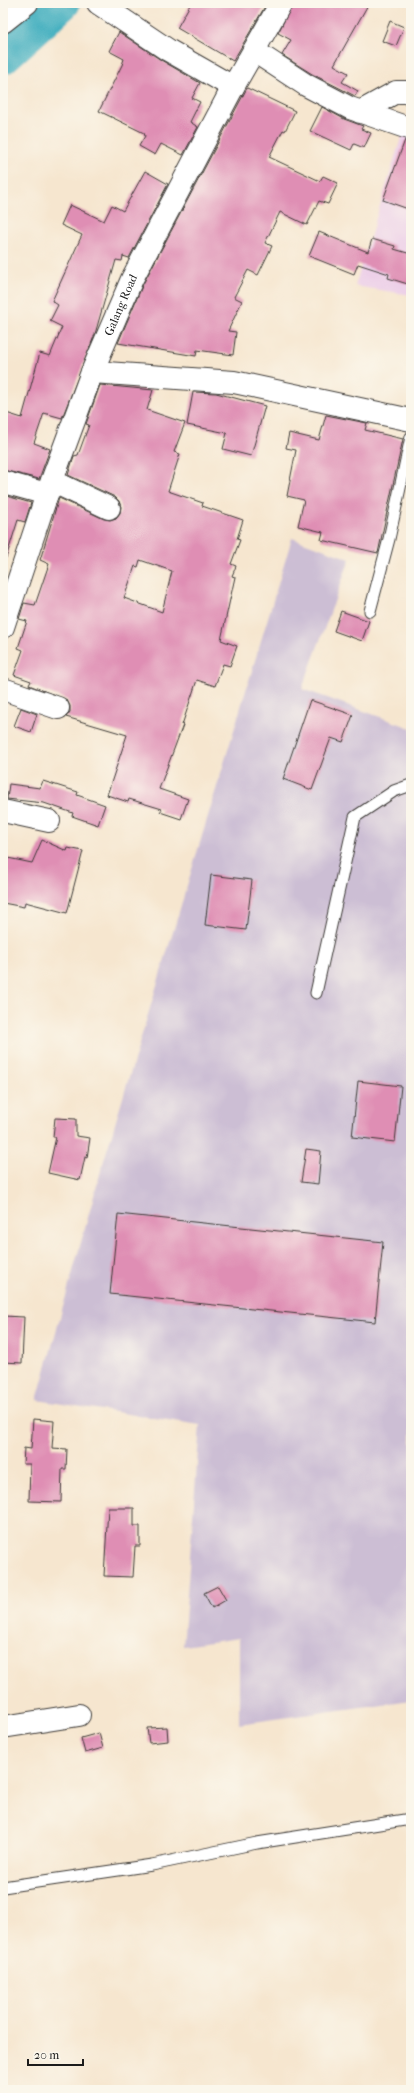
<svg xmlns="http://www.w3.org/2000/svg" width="414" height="2093" viewBox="0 0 414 2093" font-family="'IM FELL French Canon',serif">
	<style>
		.built { fill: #edd0e8 }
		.industrial { fill: #ccbed4 }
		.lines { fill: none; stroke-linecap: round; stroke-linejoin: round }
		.river { stroke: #42afbf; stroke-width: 33 }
		.building { fill: #df8eb4; fill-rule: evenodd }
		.lane-casing { stroke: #3d3a37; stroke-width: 13 }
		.street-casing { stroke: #3d3a37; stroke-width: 24 }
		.secondary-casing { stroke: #3d3a37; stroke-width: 24 }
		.lane { stroke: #fff; stroke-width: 11 }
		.street { stroke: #fff; stroke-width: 22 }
		.secondary { stroke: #fff; stroke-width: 22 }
		.labels { text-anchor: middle; stroke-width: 3; stroke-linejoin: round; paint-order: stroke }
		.street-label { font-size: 12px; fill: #1c1c1c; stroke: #fbf7ec }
	</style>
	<rect width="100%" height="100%" fill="#fbf7ec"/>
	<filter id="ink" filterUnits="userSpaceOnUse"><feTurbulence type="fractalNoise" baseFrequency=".025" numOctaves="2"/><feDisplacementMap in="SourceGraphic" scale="8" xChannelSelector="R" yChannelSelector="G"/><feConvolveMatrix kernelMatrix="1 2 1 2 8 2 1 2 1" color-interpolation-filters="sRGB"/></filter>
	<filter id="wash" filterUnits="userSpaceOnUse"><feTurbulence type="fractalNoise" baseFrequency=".012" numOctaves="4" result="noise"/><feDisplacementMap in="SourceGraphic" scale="16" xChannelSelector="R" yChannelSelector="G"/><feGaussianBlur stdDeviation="0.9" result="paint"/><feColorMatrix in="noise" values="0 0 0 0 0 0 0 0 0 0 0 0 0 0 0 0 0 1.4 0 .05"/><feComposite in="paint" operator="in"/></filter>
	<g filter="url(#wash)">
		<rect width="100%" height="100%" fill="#f6e6cf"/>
		<!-- built -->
		<path class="built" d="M 411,106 L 411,295 L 355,286 Z"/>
		<!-- industrial -->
		<path class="industrial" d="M 292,538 L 350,559 L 302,689 L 411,728 L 411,1700 L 239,1724 L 239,1638 L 183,1646 L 200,1425 L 37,1400 L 102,1167 Z"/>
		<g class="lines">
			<!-- river -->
			<path class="river" d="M 3,58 L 64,3"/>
		</g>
		<g id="blocks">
			<!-- building -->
			<path class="building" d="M 191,3 L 267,3 L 233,61 L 177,28 Z
				M 293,3 L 369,3 L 334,65 L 348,73 L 342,82 L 358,91 L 355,96 L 312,74 L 282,55 L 291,40 L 278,33 Z
				M 390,21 L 404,27 L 396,46 L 382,41 Z
				M 119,32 L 161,60 L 200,83 L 192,98 L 200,102 L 190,122 L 198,127 L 183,155 L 161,144 L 155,155 L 139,146 L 145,136 L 144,133 L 99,111 L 122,65 L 124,59 L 109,51 Z
				M 247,88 L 295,111 L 285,131 L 283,130 L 269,157 L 320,181 L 323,176 L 338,183 L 328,204 L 319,201 L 307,225 L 280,212 L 265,243 L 272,246 L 258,275 L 248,270 L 234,297 L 242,301 L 228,331 L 236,332 L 233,355 L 197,350 L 196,356 L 118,343 L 143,284 Z
				M 322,107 L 344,119 L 363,126 L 361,129 L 371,133 L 364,148 L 354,144 L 351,150 L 310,131 Z
				M 405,140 L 411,141 L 411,210 L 383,200 Z
				M 145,171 L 168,184 L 129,258 L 123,256 L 122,261 L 116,260 L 95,334 L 62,418 L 44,413 L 34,443 L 50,449 L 39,479 L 3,470 L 3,412 L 22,418 L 40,353 L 50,356 L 62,327 L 50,321 L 58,305 L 52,301 L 82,235 L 61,225 L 70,205 L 104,221 L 112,205 L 123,211 Z
				M 319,232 L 368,252 L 372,239 L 395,246 L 394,249 L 411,254 L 411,285 L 388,278 L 389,274 L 358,264 L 354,274 L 309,256 Z
				M 100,385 L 153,390 L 147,410 L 185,423 L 174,452 L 180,454 L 168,491 L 203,503 L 202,506 L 243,520 L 237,539 L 240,540 L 231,564 L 236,566 L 232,576 L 235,577 L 221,640 L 237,646 L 230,666 L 223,664 L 215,686 L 197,680 L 182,725 L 183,725 L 159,789 L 188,799 L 181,819 L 160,812 L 162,809 L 129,799 L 128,802 L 107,795 L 127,735 L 66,717 L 70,712 L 70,706 L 67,700 L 29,685 L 31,681 L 14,675 L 23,650 L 18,648 L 27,621 L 19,619 L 24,603 L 35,605 L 49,564 L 40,560 L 59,498 L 104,519 L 110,520 L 116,518 L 120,513 L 121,507 L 119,501 L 115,497 L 68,475 L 74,456 L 78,455 L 89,425 L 86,424 ZM 140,560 L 172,571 L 162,612 L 124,598 L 135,566 L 138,567 Z
				M 193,392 L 216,393 L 265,406 L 251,456 L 223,449 L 227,433 L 187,425 Z
				M 326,415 L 367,423 L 365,430 L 403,439 L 378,553 L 321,540 L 323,532 L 298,526 L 304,500 L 287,496 L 296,450 L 286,448 L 289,433 L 319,440 Z
				M 3,495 L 31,503 L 25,522 L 18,520 L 6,558 L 3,558 Z
				M 341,611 L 369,621 L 362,641 L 334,631 Z
				M 310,700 L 353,715 L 343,742 L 331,738 L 312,790 L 283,779 Z
				M 21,708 L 37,714 L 31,732 L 14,726 Z
				M 43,781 L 78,792 L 77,795 L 105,805 L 98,825 L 72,816 L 73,813 L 44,803 L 7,799 L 9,784 L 40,788 Z
				M 42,840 L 67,851 L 68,848 L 83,851 L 67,913 L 25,902 L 24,907 L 3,903 L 3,857 L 32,863 Z
				M 211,875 L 252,880 L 246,930 L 205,925 Z
				M 358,1081 L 401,1086 L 395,1142 L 352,1137 Z
				M 55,1118 L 76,1119 L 76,1136 L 90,1138 L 87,1158 L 85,1157 L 80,1180 L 48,1173 L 56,1137 L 53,1137 Z
				M 306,1149 L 321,1151 L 318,1184 L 301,1182 Z
				M 118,1214 L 383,1242 L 375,1322 L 110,1294 Z
				M 3,1316 L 24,1317 L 22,1363 L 3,1362 Z
				M 33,1419 L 54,1421 L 52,1448 L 67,1449 L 66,1469 L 62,1469 L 61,1502 L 29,1501 L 30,1464 L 23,1464 L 24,1448 L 31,1449 Z
				M 108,1508 L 134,1508 L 134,1526 L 140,1526 L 140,1546 L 135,1546 L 133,1577 L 104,1576 Z
				M 218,1586 L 226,1600 L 212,1608 L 204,1593 Z
				M 167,1727 L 168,1741 L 149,1743 L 147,1728 Z
				M 99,1733 L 103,1748 L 85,1753 L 81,1738 Z"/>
		</g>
	</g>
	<g filter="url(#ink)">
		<use href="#blocks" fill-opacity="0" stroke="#3d3a37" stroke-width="1"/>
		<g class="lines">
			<defs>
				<path id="lane" d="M 370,611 L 389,539 L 411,437
					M 316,993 L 355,817 L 394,791 L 411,785
					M 3,1887 L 152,1865 L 257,1843 L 411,1819"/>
				<path id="street" d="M 98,3 L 168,50 L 233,87
					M 3,22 L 27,3
					M 254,51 L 306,85 L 350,108 L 411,129
					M 360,112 L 396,92 L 411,92
					M 92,372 L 234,382 L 411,420
					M 52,481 L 109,508
					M 3,482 L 47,494
					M 3,689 L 58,708
					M 3,811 L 49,821
					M 3,1727 L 79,1715"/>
				<g id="secondary">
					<path id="s1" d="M 3,627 L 47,494 L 92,372 L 132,279 L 233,87 L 281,3"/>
				</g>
			</defs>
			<!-- lane casing -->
			<use href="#lane" class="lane-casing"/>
			<!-- street casing -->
			<use href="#street" class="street-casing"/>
			<!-- secondary casing -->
			<use href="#secondary" class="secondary-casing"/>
			<!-- lane -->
			<use href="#lane" class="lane"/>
			<!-- street -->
			<use href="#street" class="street"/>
			<!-- secondary -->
			<use href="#secondary" class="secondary"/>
		</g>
	</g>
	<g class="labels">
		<!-- street labels -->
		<g class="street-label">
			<text dy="4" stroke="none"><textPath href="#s1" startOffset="343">Galang Road</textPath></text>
		</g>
	</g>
	<!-- margin -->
	<rect width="414" height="2093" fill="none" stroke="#fbf7ec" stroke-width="16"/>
	<!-- scale -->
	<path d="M28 2059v6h55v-6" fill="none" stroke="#1c1c1c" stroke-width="2"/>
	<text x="34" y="2059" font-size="12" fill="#1c1c1c" stroke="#fbf7ec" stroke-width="3" paint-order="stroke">20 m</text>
</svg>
